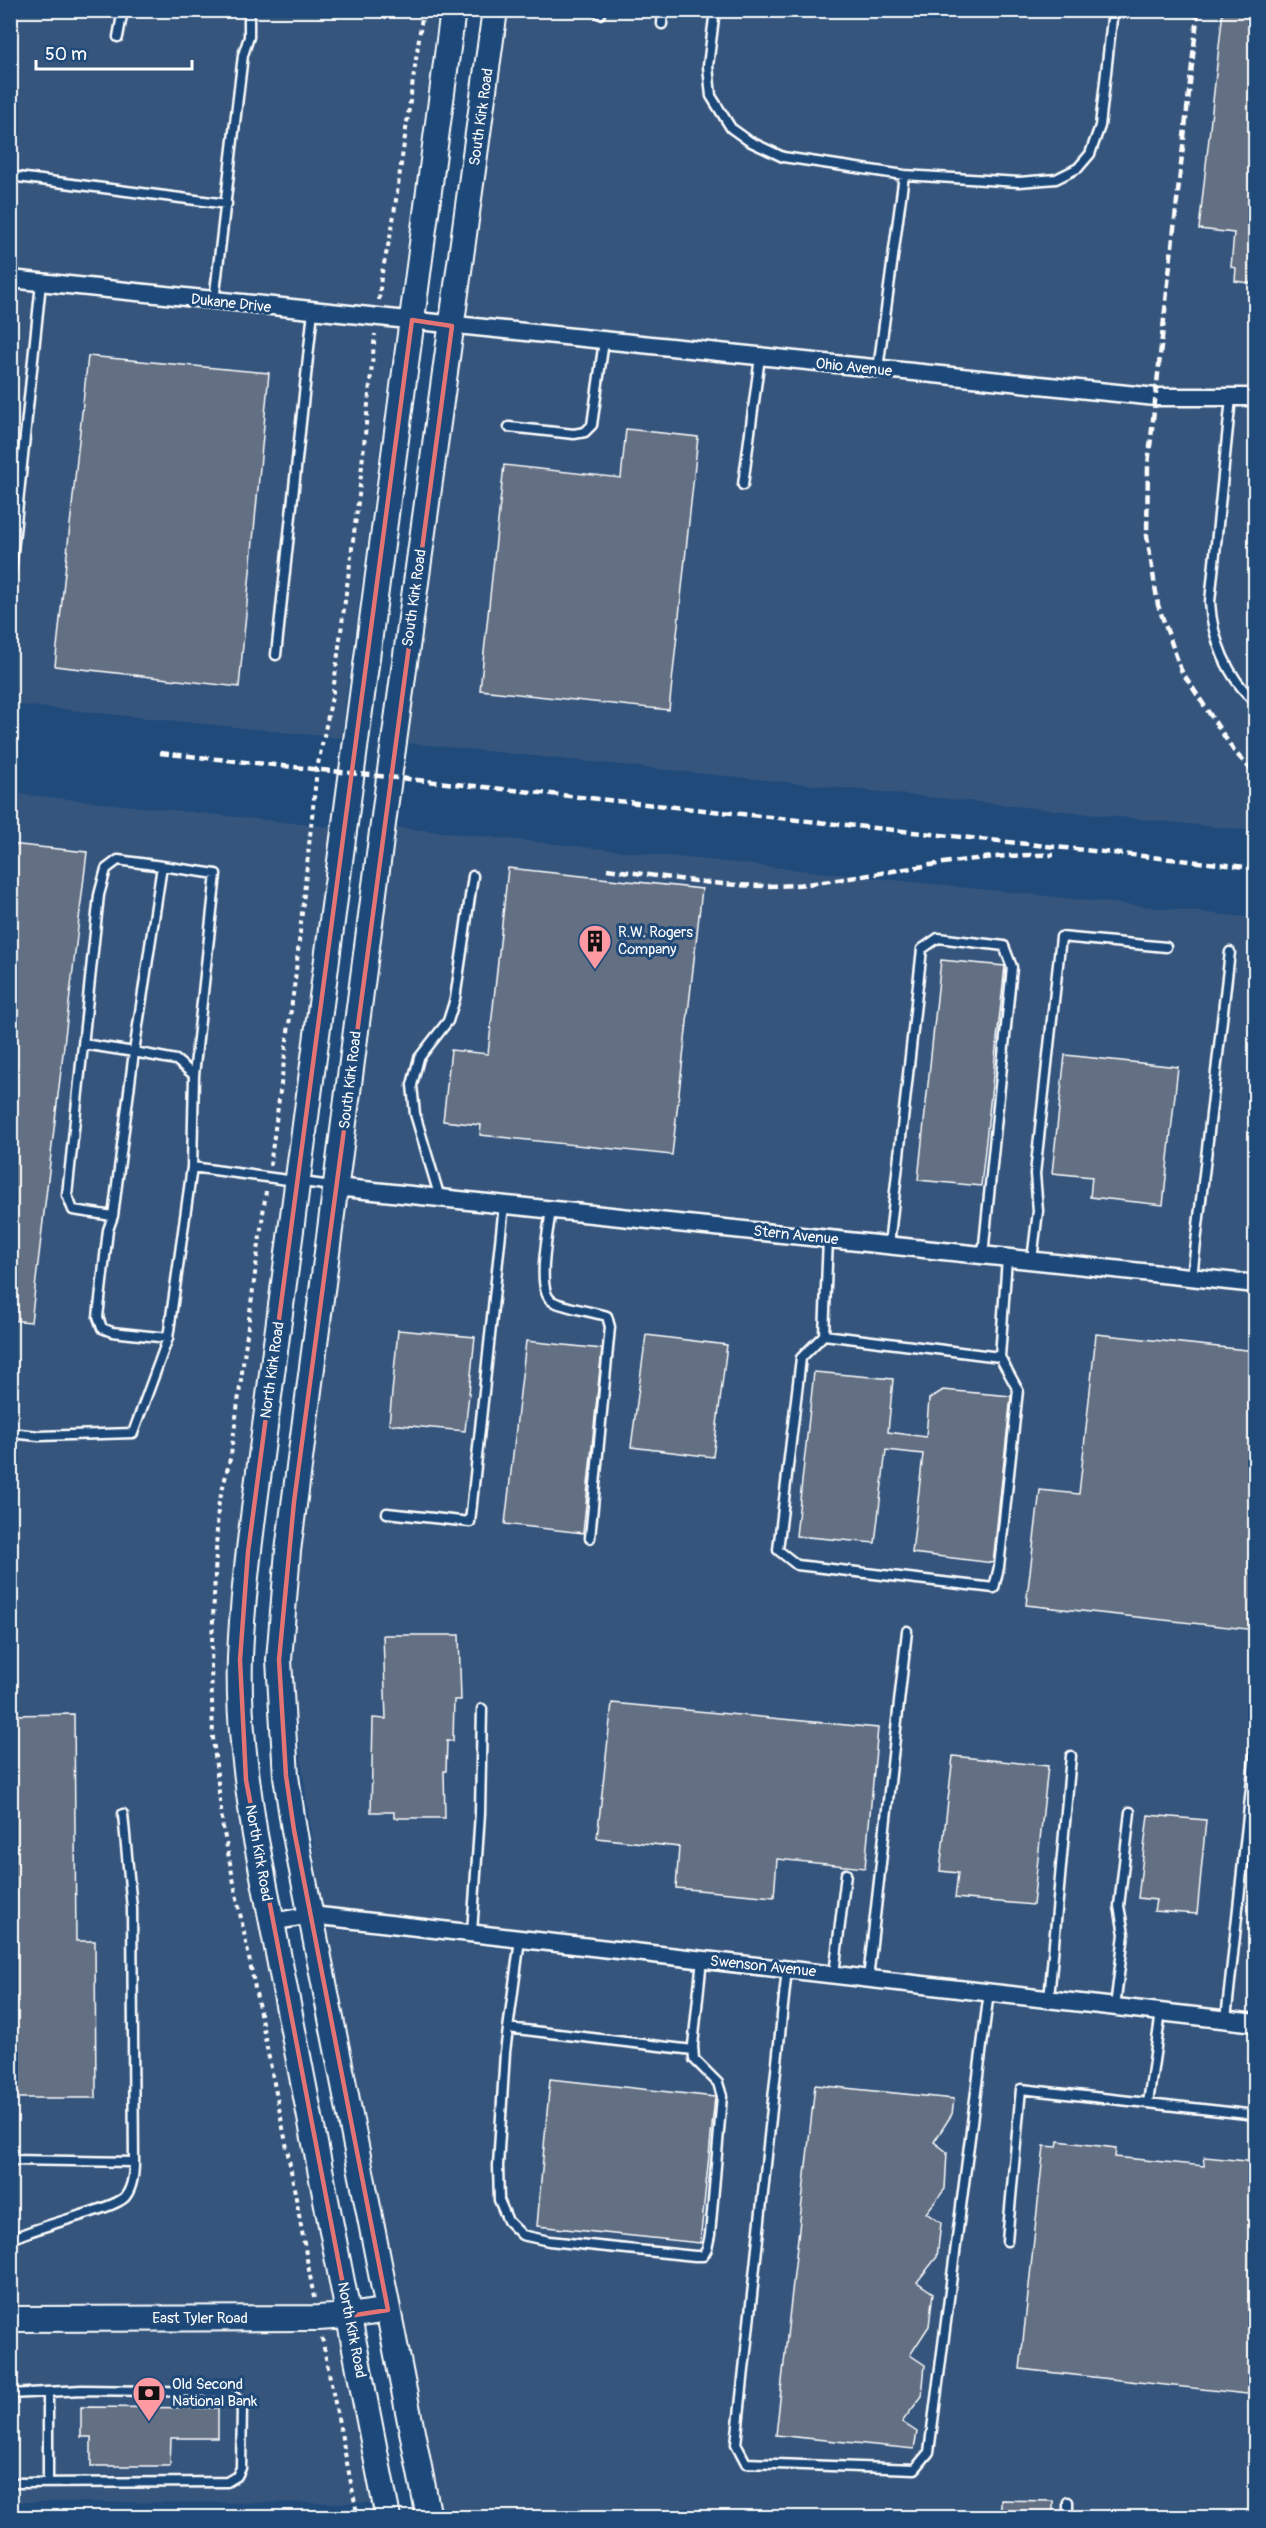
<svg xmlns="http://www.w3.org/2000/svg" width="1266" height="2528" viewBox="0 0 1266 2528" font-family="Pangolin,sans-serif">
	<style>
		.built { fill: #34557d }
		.building { fill: #646f83; stroke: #fff; stroke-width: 1.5 }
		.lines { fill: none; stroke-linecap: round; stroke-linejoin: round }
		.lane-casing { stroke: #fff; stroke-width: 13 }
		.street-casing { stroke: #fff; stroke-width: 21 }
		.secondary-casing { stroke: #fff; stroke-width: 28 }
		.path { stroke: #fff; stroke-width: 4; stroke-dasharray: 4.5 4.5; stroke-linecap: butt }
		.lane { stroke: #1f4a7a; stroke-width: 8 }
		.street { stroke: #1f4a7a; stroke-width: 16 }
		.secondary { stroke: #1f4a7a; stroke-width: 24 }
		.rail { stroke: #fff; stroke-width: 4.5; stroke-dasharray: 9 4.5; stroke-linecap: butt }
		.marked { fill: none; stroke: #e47373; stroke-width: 4.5; stroke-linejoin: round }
		.labels { text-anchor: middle; stroke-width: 6; stroke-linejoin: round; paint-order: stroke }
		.street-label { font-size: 15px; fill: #fff; stroke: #1f4a7a }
		.poi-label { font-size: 15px; fill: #fff; stroke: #1f4a7a; text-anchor: start }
	</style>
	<rect width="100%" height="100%" fill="#1f4a7a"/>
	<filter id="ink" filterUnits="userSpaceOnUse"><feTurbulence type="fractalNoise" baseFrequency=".0167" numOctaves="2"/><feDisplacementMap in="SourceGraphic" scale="12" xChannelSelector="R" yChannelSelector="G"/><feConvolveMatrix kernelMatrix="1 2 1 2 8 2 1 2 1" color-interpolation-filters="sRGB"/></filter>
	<g filter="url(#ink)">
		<!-- built -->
		<path class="built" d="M 11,11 L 438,11 L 341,738 L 11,704 Z
			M 505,11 L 1255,11 L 1255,831 L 408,743 Z
			M 10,793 L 332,827 L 235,1572 L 226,1666 L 240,1824 L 334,2305 L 11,2307 Z
			M 394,827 L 1255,918 L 1255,2013 L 322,1906 L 303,1776 L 292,1678 L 300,1555 Z
			M 325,1928 L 1255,2034 L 1255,2517 L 443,2517 Z
			M 343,2328 L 376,2503 L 11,2502 L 10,2330 Z"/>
		<!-- building -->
		<path class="building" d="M 1223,10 L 1256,10 L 1256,284 L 1235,281 L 1236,268 L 1231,267 L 1234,233 L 1199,229 Z
			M 88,356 L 269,373 L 239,687 L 55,666 Z
			M 626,429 L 698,437 L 669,710 L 480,690 L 504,465 L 621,478 Z
			M 10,844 L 87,852 L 31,1322 L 10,1320 Z
			M 508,868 L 702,889 L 672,1155 L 480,1135 L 481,1125 L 443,1121 L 451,1050 L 488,1054 Z
			M 941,960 L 1005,966 L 981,1186 L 918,1180 Z
			M 1065,1055 L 1178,1067 L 1163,1205 L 1090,1197 L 1092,1177 L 1052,1173 Z
			M 398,1330 L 475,1337 L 465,1431 L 389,1424 Z
			M 1096,1334 L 1256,1351 L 1256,1630 L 1026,1605 L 1040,1490 L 1079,1494 Z
			M 646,1335 L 727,1345 L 713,1457 L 631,1447 Z
			M 526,1341 L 602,1349 L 583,1533 L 505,1524 Z
			M 814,1372 L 893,1379 L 888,1432 L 926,1437 L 929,1399 L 943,1390 L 1011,1396 L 993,1563 L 912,1553 L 923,1454 L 886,1450 L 875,1543 L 796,1536 Z
			M 383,1635 L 459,1635 L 461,1700 L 454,1700 L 453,1741 L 447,1741 L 446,1771 L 444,1771 L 445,1818 L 394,1818 L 394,1812 L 371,1812 L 373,1718 L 386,1719 Z
			M 612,1703 L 878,1728 L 865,1868 L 777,1859 L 774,1897 L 676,1888 L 679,1847 L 597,1838 Z
			M 74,1714 L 76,1941 L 95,1941 L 96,2098 L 10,2098 L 10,1715 Z
			M 953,1756 L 1048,1766 L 1033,1905 L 955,1898 L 958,1873 L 940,1871 Z
			M 1148,1815 L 1206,1820 L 1197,1914 L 1154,1911 L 1156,1900 L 1138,1898 Z
			M 550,2079 L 715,2097 L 700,2243 L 537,2226 Z
			M 815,2085 L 954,2099 L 952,2114 L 934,2142 L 947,2152 L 945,2189 L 926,2213 L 941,2223 L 937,2257 L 917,2282 L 933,2293 L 929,2326 L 910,2355 L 925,2365 L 922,2396 L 902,2422 L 917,2432 L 914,2449 L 776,2435 Z
			M 1058,2141 L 1116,2148 L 1115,2157 L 1204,2166 L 1205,2157 L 1256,2162 L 1256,2395 L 1020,2369 L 1044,2146 L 1057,2147 Z
			M 81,2407 L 218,2408 L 218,2438 L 171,2438 L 170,2466 L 91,2466 L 91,2437 L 81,2437 Z
			M 1001,2500 L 1053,2501 L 1053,2517 L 1001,2517 Z"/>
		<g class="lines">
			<defs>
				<path id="lane" d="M 715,10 L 708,66 L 711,96 L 731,128 L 749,141 L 783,157 L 904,175 L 1019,182 L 1056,179 L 1078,168 L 1090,154 L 1100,126 L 1113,10
					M 600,14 L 600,10
					M 662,24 L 663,10
					M 118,37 L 123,10
					M 10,176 L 227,204
					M 214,301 L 243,55 L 249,37 L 249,10
					M 878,369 L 904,175
					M 1231,398 L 1210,602 C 1212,638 1227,678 1256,702
					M 509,427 L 574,434 L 585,432 L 592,425 L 604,341
					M 743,485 L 760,357
					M 10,580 L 41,283
					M 276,655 L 313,311
					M 162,866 L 216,874 L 194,1075
					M 83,1044 L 134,1052 L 113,1216
					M 440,1198 L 415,1114 L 412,1085 L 419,1058 L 448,1021 L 455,999 L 473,876
					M 551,1209 C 549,1229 535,1290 552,1301 C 559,1306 596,1313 607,1316 L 610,1327 L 590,1538
					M 828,1239 L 824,1335 L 1000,1357 L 1007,1258
					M 889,1245 L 922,949 L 938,938 L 1004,946 L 1012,967 L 983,1255
					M 1032,1260 L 1038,1211 L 1035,1174 L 1061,937 L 1166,947
					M 1192,1277 L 1230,952
					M 824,1335 L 801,1358 L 778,1550 L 797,1565 L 994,1588 L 999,1567 L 1018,1390 L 1000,1357
					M 168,1338 L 112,1332 L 102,1328 L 98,1317 L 108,1230 L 113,1216 L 73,1210 L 67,1195 L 99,895 L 106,869 L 118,860 L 162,866 L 134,1052 L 176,1060 L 194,1075 L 192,1167
					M 10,1433 L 39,1436 L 133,1433 L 168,1338 L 192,1167 L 332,1186
					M 387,1513 L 470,1522 L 504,1205
					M 472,1933 L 480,1813 L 482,1709
					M 520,1939 L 505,2052 L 498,2166 L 499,2200 L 508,2221 L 522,2235 L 549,2241 L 695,2256 L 703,2256 L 707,2249 L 710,2235 L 722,2096 L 718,2083 L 694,2059 L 693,2046 L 702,1959
					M 787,1969 L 736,2444 L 746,2463 L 915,2469 L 929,2452 L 989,1992
					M 834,1974 L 846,1874
					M 868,1979 L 907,1631
					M 1049,1999 L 1071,1756
					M 1115,2007 L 1124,1934 L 1119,1906 L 1130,1812
					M 1226,2019 L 1256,1742
					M 508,2028 L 693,2050
					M 1148,2103 L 1161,2012
					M 10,2160 L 134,2162
					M 10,2240 C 34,2226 113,2210 125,2197 C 133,2187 134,2174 134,2162 L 132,1908 L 123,1814
					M 1007,2241 L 1021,2089 L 1256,2115
					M 10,2394 L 82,2390 L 225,2392 L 235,2397 L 242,2405 L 241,2468 L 237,2476 L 227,2482 L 10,2483
					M 48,2483 L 48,2392
					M 1068,2502 L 1068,2518"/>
				<path id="street" d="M 10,279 L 1156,397 L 1256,397
					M 336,1187 L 1256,1284
					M 272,1922 L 311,1915 L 1256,2023"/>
				<path id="secondary" d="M 10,2319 L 318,2318 L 349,2316 L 388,2310
					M 388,2518 L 255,1835 C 246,1776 238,1717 240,1658 C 242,1603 249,1548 256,1494 L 453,10
					M 429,2518 L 294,1830 L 286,1776 L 279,1660 L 288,1551 L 389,778 L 495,10"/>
			</defs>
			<!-- lane casing -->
			<use href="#lane" class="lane-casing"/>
			<!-- street casing -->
			<use href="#street" class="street-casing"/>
			<!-- secondary casing -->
			<use href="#secondary" class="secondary-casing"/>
			<!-- path -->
			<path class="path" d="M 379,300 L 381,277 L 392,228 L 423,10
				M 270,1166 L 295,980 L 317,769 L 333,692 L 359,495 L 375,334
				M 266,1191 L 231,1455 L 218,1507 L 211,1664 L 213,1738 L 223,1828 L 286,2143 L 314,2298
				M 322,2338 L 358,2518"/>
			<!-- lane -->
			<use href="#lane" class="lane"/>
			<!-- street -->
			<use href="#street" class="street"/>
			<!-- secondary -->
			<use href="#secondary" class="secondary"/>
			<!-- rail -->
			<path class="rail" d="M 1198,10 L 1148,465 L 1147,536 L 1158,605 L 1181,670 L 1234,751 L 1256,775
				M 160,753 L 1256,868
				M 607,869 C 675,878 746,892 815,883 C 894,873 973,853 1054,855"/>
		</g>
	</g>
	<!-- marked area -->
	<path class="marked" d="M 412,320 L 452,326 L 294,1502 L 279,1660 L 286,1776 L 294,1830 L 388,2310 L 349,2316 L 246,1780 L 240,1660 L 248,1552 Z"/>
	<!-- icons -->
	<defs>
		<symbol id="building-pin" viewBox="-11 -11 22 30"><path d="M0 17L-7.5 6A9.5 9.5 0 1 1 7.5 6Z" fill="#ff9aa2" stroke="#1f4a7a"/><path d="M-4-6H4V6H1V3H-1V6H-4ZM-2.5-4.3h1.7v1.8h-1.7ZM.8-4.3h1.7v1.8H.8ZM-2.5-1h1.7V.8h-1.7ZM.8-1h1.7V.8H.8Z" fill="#111"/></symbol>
		<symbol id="bank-pin" viewBox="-11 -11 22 30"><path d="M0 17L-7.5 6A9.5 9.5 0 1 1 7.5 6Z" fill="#ff9aa2" stroke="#1f4a7a"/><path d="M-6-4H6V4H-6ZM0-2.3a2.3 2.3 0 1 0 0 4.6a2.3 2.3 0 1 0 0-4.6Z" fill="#111"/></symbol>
	</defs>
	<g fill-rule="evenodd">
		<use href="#building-pin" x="576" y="922" width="38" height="52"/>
		<use href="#bank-pin" x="130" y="2374" width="38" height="52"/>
	</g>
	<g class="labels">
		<!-- street labels -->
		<g class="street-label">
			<text transform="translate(481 117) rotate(-82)" y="5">South Kirk Road</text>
			<text transform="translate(231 303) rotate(6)" y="5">Dukane Drive</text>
			<text transform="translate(854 367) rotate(6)" y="5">Ohio Avenue</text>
			<text transform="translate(414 598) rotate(-82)" y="5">South Kirk Road</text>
			<text transform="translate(350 1080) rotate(-83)" y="5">South Kirk Road</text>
			<text transform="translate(796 1235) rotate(6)" y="5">Stern Avenue</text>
			<text transform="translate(272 1370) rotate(-82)" y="5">North Kirk Road</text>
			<text transform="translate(259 1853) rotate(80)" y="5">North Kirk Road</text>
			<text transform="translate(763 1966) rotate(6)" y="5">Swenson Avenue</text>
			<text x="200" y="2323">East Tyler Road</text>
			<text transform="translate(352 2330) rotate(79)" y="5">North Kirk Road</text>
		</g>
		<!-- poi labels -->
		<g class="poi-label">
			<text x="618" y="937">R.W. Rogers<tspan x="618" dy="17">Company</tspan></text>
			<text x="172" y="2389">Old Second<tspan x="172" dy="17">National Bank</tspan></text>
		</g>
	</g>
	<!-- margin -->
	<rect width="1266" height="2528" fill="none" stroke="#1f4a7a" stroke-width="36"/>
	<rect x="18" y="18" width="1230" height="2492" fill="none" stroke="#fff" stroke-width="2" filter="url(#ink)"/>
	<!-- scale -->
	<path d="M36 60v9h156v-9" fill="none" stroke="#ffffff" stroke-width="3"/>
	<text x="45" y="60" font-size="18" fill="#ffffff" stroke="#1f4a7a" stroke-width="4.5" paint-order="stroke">50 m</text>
</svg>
